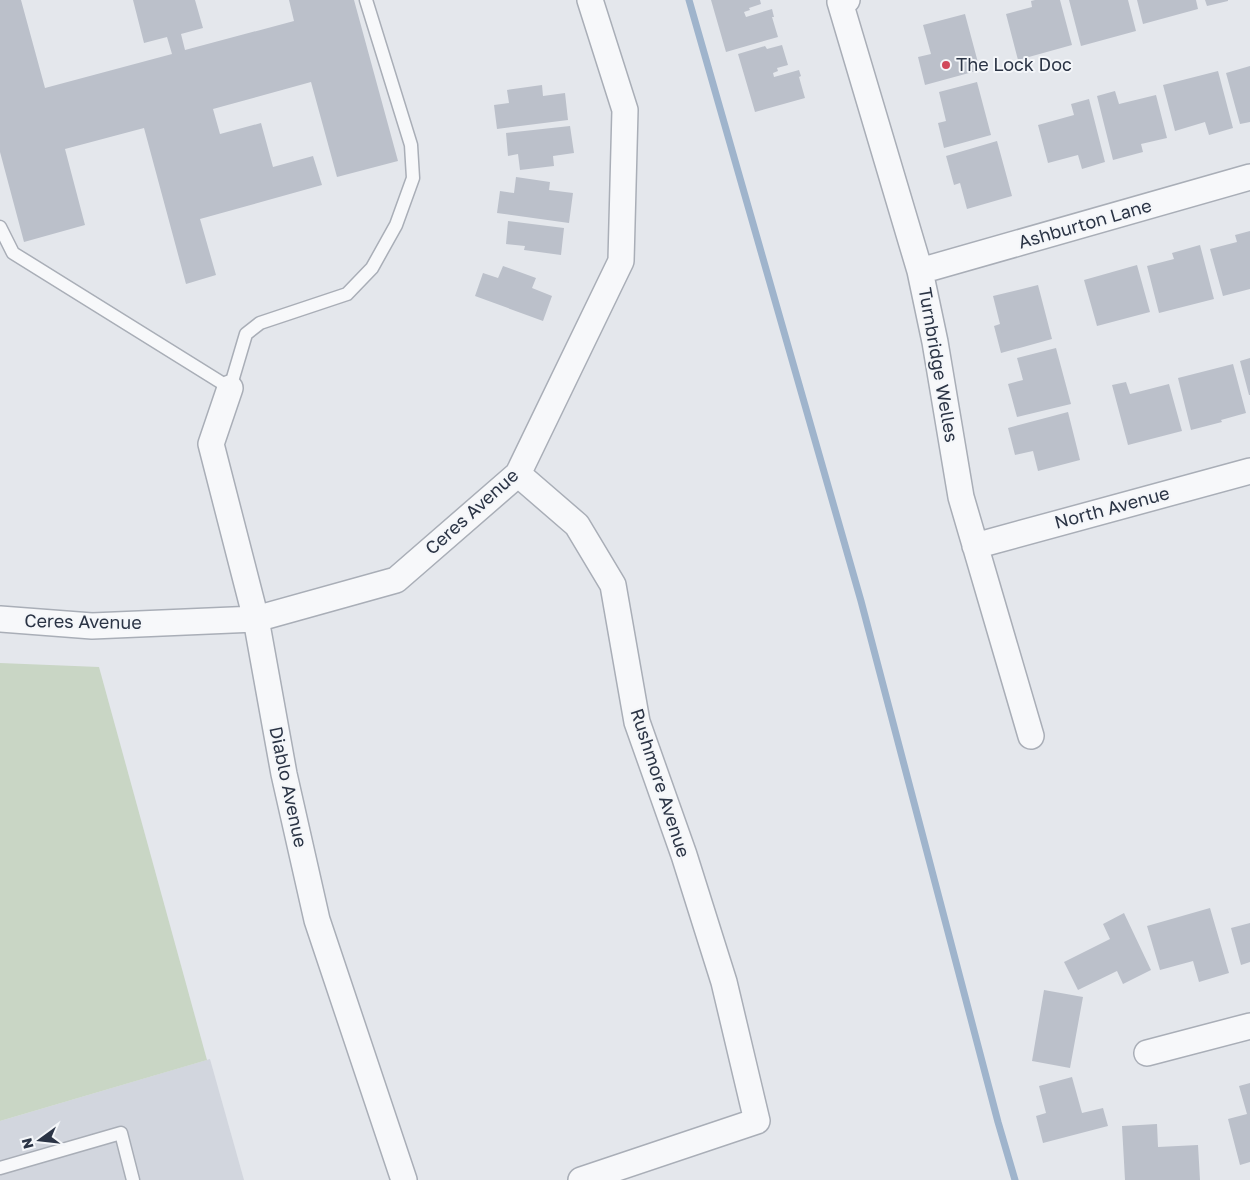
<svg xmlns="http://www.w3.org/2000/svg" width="1250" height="1180" viewBox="0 0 1250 1180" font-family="'Golos Text',sans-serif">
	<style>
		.built { fill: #d2d6de }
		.green { fill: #c9d6c5 }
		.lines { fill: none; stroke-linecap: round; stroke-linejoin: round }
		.stream { stroke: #9fb4cc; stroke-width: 7 }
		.building { fill: #bbc0ca }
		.service-casing { stroke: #a9aeb7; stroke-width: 15 }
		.minor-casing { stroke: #a9aeb7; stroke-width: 28 }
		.service { stroke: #f7f8fa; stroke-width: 12 }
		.minor { stroke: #f7f8fa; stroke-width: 25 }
		.poi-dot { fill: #d1495b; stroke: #f4f6f9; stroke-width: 2 }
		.labels { text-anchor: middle; stroke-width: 4; stroke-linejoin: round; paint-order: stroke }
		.poi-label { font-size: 18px; fill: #2b3445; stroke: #f4f6f9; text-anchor: start }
		.street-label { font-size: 18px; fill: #2b3445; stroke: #f4f6f9 }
	</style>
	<rect width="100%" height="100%" fill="#e4e7ec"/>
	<!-- built -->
	<path class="built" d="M 210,1059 L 244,1180 L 0,1180 L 0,1121 Z"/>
	<!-- green -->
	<path class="green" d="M 0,663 L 99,667 L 207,1060 L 0,1121 Z"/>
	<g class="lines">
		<!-- stream -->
		<path class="stream" d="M 689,0 L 861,601 L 998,1122 L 1015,1180"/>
	</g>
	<!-- building -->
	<path class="building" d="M 0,0 L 21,0 L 45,88 L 172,54 L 167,37 L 144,43 L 133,0 L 195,0 L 203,28 L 181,34 L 185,50 L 294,21 L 289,0 L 354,0 L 398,161 L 337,177 L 311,82 L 213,109 L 220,134 L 261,123 L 273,167 L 313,156 L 322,185 L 200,219 L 216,275 L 186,284 L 144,128 L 65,149 L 85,225 L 24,242 L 0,152 Z
		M 711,0 L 760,0 L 761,4 L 749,8 L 750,10 L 744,12 L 746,17 L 772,9 L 774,17 L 772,17 L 778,37 L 726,52 Z
		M 1035,0 L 1060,0 L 1072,45 L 1018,60 L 1006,14 L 1032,7 L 1031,1 Z
		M 1069,0 L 1128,0 L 1136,31 L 1081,46 Z
		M 1137,0 L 1196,0 L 1198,9 L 1143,24 Z
		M 1205,0 L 1228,0 L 1228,1 L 1207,6 Z
		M 965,14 L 980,70 L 925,85 L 918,57 L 931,54 L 923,25 Z
		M 782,45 L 788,65 L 777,68 L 778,71 L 773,73 L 774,77 L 799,70 L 801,76 L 799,77 L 805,98 L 755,112 L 738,54 L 765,46 L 767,49 Z
		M 1250,66 L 1250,122 L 1240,124 L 1226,73 Z
		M 1218,71 L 1233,128 L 1209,135 L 1205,122 L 1175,131 L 1163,85 Z
		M 977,82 L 991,135 L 944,148 L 938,123 L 946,121 L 939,92 Z
		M 542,85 L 543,96 L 565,93 L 568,120 L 497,129 L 494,105 L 509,103 L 507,90 Z
		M 1115,91 L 1119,104 L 1156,95 L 1167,138 L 1141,144 L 1143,152 L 1113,160 L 1097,96 Z
		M 1089,99 L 1105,162 L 1082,169 L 1078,155 L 1048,163 L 1038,125 L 1074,115 L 1071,104 Z
		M 570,126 L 574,153 L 553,156 L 554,166 L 520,170 L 518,154 L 508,156 L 506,133 Z
		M 997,141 L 1012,196 L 967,209 L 960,183 L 954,185 L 946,156 Z
		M 516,177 L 550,182 L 549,190 L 573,193 L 569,223 L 497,213 L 500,191 L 514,193 Z
		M 508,221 L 564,228 L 561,255 L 524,250 L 525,246 L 506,244 Z
		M 1250,231 L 1250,289 L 1223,296 L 1210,249 L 1237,242 L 1235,235 Z
		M 1200,245 L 1214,299 L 1159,313 L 1147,266 L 1174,259 L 1172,253 Z
		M 1137,265 L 1150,312 L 1097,326 L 1084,280 Z
		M 503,266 L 536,278 L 532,288 L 552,296 L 543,321 L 475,296 L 483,273 L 498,278 Z
		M 1038,285 L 1052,339 L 1001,353 L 994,326 L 1000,324 L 993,296 Z
		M 1056,348 L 1071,404 L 1017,417 L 1008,384 L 1023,380 L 1017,358 Z
		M 1250,358 L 1250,395 L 1249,395 L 1240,361 Z
		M 1233,364 L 1246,413 L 1221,420 L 1222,422 L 1191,430 L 1178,378 Z
		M 1126,382 L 1130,394 L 1169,384 L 1182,431 L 1128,445 L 1112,385 Z
		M 1068,412 L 1080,460 L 1038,471 L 1033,451 L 1015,455 L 1008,428 Z
		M 1210,908 L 1229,973 L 1199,982 L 1193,961 L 1160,970 L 1147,926 Z
		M 1124,913 L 1151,970 L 1123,984 L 1117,971 L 1078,990 L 1064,962 L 1110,939 L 1103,924 Z
		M 1250,923 L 1250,962 L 1241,965 L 1231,928 Z
		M 1044,990 L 1083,997 L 1070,1068 L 1032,1061 Z
		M 1072,1077 L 1082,1113 L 1103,1108 L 1108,1126 L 1043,1143 L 1036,1116 L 1046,1113 L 1039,1086 Z
		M 1250,1083 L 1250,1162 L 1240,1165 L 1228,1119 L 1247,1114 L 1239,1086 Z
		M 1157,1124 L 1158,1147 L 1198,1145 L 1200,1180 L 1125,1180 L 1122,1126 Z"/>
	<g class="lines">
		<defs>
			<path id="service" d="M 0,227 L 13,253 L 230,388 L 246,334 L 260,323 L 347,294 L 372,268 L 396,225 L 413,178 L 411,145 L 366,0
				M 0,1168 L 121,1133 L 133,1180"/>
			<path id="minor" d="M 847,0 L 840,2 L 920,271 L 935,342 L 961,497 L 1031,736
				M 920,271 L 1250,177
				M 230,388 L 211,444 L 256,619 L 284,774 L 317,920 L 404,1180
				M 518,474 L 577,525 L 613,585 L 637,722 L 684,855 L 724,982 L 757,1121 L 581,1180
				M 975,546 L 1250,471
				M 0,619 L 92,626 L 256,619 L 396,580 L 518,474 L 621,261 L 625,110 L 590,0
				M 1147,1053 L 1250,1026"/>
		</defs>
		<!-- service casing -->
		<use href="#service" class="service-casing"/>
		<!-- minor casing -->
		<use href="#minor" class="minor-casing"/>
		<!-- service -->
		<use href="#service" class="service"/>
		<!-- minor -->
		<use href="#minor" class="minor"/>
	</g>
	<!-- markers -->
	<circle class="poi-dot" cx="946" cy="65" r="5"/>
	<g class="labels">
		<!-- poi labels -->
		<g class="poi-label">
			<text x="956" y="71">The Lock Doc</text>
		</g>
		<!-- street labels -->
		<g class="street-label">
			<text transform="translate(1085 224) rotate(-16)" y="6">Ashburton Lane</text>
			<text transform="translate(938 365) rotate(80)" y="6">Turnbridge Welles</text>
			<text transform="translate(1112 508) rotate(-15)" y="6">North Avenue</text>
			<text transform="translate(472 512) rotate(-42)" y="6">Ceres Avenue</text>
			<text transform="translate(83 622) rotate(1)" y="6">Ceres Avenue</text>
			<text transform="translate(660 783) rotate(72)" y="6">Rushmore Avenue</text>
			<text transform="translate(288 787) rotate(78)" y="6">Diablo Avenue</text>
		</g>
	</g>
	<!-- north arrow -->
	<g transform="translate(40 1140) rotate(255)" stroke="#f4f6f9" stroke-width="4" paint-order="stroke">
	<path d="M0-4L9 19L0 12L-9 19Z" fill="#2b3445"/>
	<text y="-8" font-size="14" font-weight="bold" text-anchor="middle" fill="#2b3445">N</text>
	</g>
</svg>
